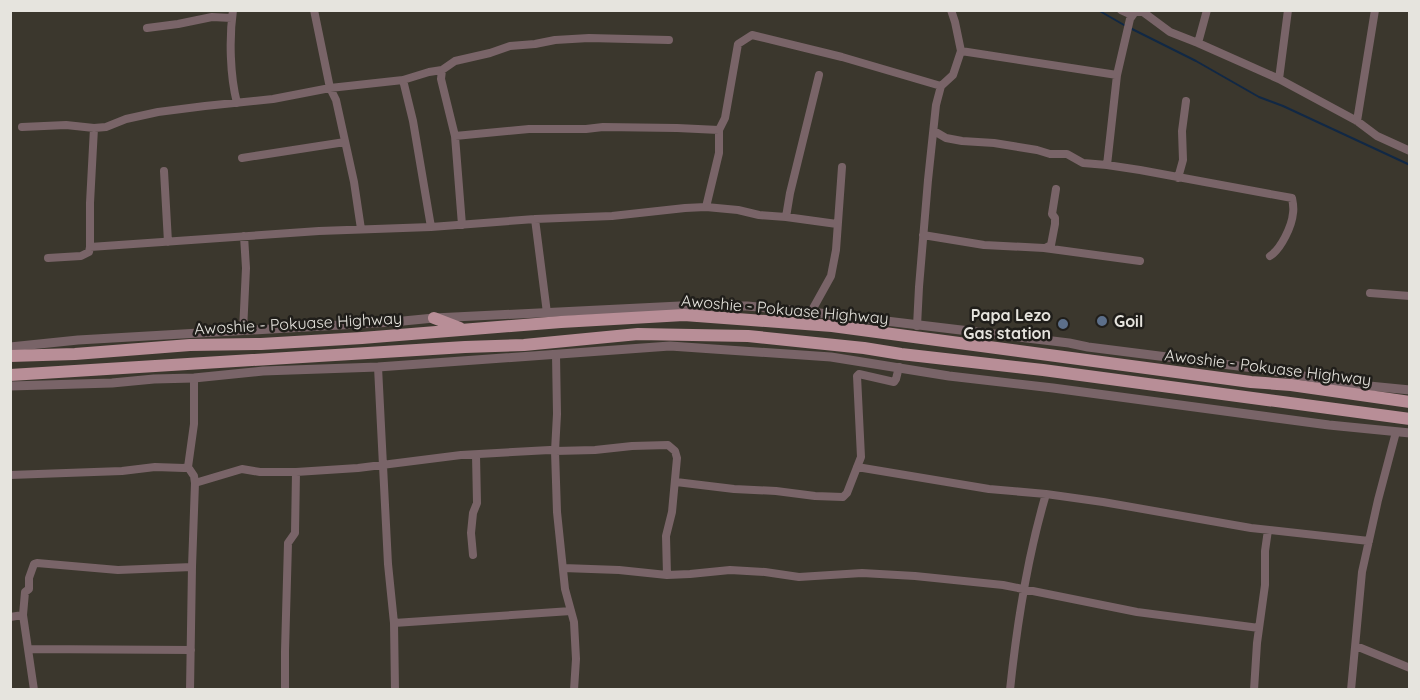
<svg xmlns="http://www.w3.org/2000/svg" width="1420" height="700" viewBox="0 0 1420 700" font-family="Quicksand,sans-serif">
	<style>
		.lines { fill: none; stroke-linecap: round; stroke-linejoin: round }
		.stream { stroke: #112845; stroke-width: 2 }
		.minor { stroke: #796468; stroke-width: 8 }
		.tertiary { stroke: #796468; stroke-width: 9 }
		.primary { stroke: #b88e97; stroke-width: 12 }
		.service-dot { fill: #5c6f8a; stroke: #201e1a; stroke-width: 2 }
		.labels { text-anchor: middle; stroke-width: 5; stroke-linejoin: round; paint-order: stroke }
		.street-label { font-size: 16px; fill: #e6e4de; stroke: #201e1a }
		.poi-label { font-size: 16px; font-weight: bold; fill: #e6e4de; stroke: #201e1a; text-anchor: end }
	</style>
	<rect width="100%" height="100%" fill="#3b372d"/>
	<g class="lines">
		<!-- stream -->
		<path class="stream" d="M 1098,10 L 1124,25
			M 1130,28 L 1196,61 L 1259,97 L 1283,106 L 1410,165"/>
		<!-- minor -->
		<path class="minor" d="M 233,10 C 229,38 230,76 237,103
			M 314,10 L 330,88 L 336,100 L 354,182 L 361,229
			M 1121,10 L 1132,15
			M 147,28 L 178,24 L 212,17 L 232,18
			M 1198,43 L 1207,10
			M 961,51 L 1117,75
			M 1279,79 L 1288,10
			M 403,80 L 413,121 L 431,227
			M 1357,121 L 1375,10
			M 22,127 L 66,125 L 94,128 L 106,127 L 126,119 L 158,112 L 205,106 L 273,99 L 330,88 L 403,80 L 429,72 L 442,70
			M 934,131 L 946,138 L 962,141 L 994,143 L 1037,150 L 1050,154 L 1067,154 L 1083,163 L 1107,165 L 1140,170 L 1292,198 C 1293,203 1294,208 1293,213 C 1292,226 1281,249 1270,256
			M 455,136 L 529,129 L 586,129 L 603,127 L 677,128 L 719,130
			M 242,158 L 345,142
			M 1107,165 L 1117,75 L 1130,19 L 1135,12 L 1143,12 L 1170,32 L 1198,43 L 1279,79 L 1357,121 L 1377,136 L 1410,151
			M 164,171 L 168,242
			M 1178,178 L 1183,160 L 1182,131 L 1186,101
			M 706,207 L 719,153 L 719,130 L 725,118 L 738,44 L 752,35 L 842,57 L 941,86
			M 786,217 L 790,193 L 819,75
			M 535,219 L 547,313
			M 462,225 L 455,136 L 441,79 L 442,70 L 455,61 L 490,53 L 510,46 L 535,44 L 555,40 L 589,38 L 669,40
			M 923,235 L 984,245 L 1044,248 L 1140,261
			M 90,247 L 90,203 L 94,128
			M 1045,248 L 1051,245 L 1055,224 L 1055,218 L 1052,214 L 1056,189
			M 48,258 L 81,256 L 89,252 L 90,247 L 319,231 L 431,227 L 535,219 L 612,216 L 685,208 L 706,207 L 738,210 L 759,215 L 786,217 L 837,224
			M 1370,293 L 1410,296
			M 811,312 L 831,276 L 836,250 L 842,167
			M 917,326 L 919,287 L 928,180 L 936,105 L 941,86 L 953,75 L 961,51 L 955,22 L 951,10
			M 243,331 L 246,268 L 244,236
			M 556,355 L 557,414 L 555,451 L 557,512 L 565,589 L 574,622 L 576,659 L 574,690
			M 378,367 L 388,564 L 394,623 L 395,690
			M 857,467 L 989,489 L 1046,494 L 1103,502 L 1251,528 L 1369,541
			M 10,475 L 122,471 L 155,467 L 184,468 L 188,467
			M 676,482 L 734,489 L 776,491 L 815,496 L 843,497 L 847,493 L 861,457 L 857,376 L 859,374 L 894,382 L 896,379 L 899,367
			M 195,483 L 242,469 L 260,472 L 296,472 L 358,468 L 461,455 L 550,450 L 555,451 L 595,450 L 632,446 L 668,445 L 675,451 L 677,458 L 672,512 L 666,536 L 667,575
			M 473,555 L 471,533 L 473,513 L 477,503 L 476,455
			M 563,568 L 619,570 L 667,575 L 690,574 L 730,570 L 765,572 L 799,577 L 862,573 L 915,576 L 1003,585 L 1137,612 L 1259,628
			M 10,617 L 23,615
			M 394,623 L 571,611
			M 1356,646 L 1410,668
			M 29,649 L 191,650
			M 34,690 L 23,615 L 25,592 L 29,589 L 29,578 L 34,564 L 37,563 L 118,570 L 192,567
			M 190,690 L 192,567 L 195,483 L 194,476 L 188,467 L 194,424 L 194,378
			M 285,690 L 285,651 L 288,543 L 295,533 L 296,472
			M 1010,690 C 1017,623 1027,558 1046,494
			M 1254,690 L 1257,643 L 1265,585 L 1265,551 L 1268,530
			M 1351,690 L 1362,572 L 1378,500 L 1396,432"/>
		<!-- tertiary -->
		<path class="tertiary" d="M 10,347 L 78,340 L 393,322 L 434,318 L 680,306 L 747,306 L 811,312 L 1069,343 L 1088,347 L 1254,368 L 1359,385 L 1410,390
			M 10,386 L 112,383 L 154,379 L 194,378 L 263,371 L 378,367 L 670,346 L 831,357 L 949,376 L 1053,388 L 1329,425 L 1410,433"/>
		<!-- primary -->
		<path class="primary" d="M 434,318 L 460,328
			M 10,356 L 75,354 L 190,345 L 261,344 L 362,338 L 561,322 L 684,315 L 832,326 L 1251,382 L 1291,385 L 1410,402
			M 10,375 L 465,347 L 524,345 L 638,334 L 748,336 L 864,348 L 901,354 L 1043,370 L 1410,419"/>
	</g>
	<!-- markers -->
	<g class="service-dot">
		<circle cx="1102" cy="321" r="6"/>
		<circle cx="1063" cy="324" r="6"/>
	</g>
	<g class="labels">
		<!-- street labels -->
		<g class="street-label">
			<text transform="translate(785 309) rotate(5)" y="6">Awoshie - Pokuase Highway</text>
			<text transform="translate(298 323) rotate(-3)" y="6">Awoshie - Pokuase Highway</text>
			<text transform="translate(1268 367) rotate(7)" y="6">Awoshie - Pokuase Highway</text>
		</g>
		<!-- poi labels -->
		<g class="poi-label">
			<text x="1051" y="321">Papa Lezo<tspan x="1051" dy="18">Gas station</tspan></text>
			<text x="1114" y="327" text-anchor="start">Goil</text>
		</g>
	</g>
	<!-- border -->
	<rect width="1420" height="700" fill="none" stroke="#e6e4de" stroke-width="24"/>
</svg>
